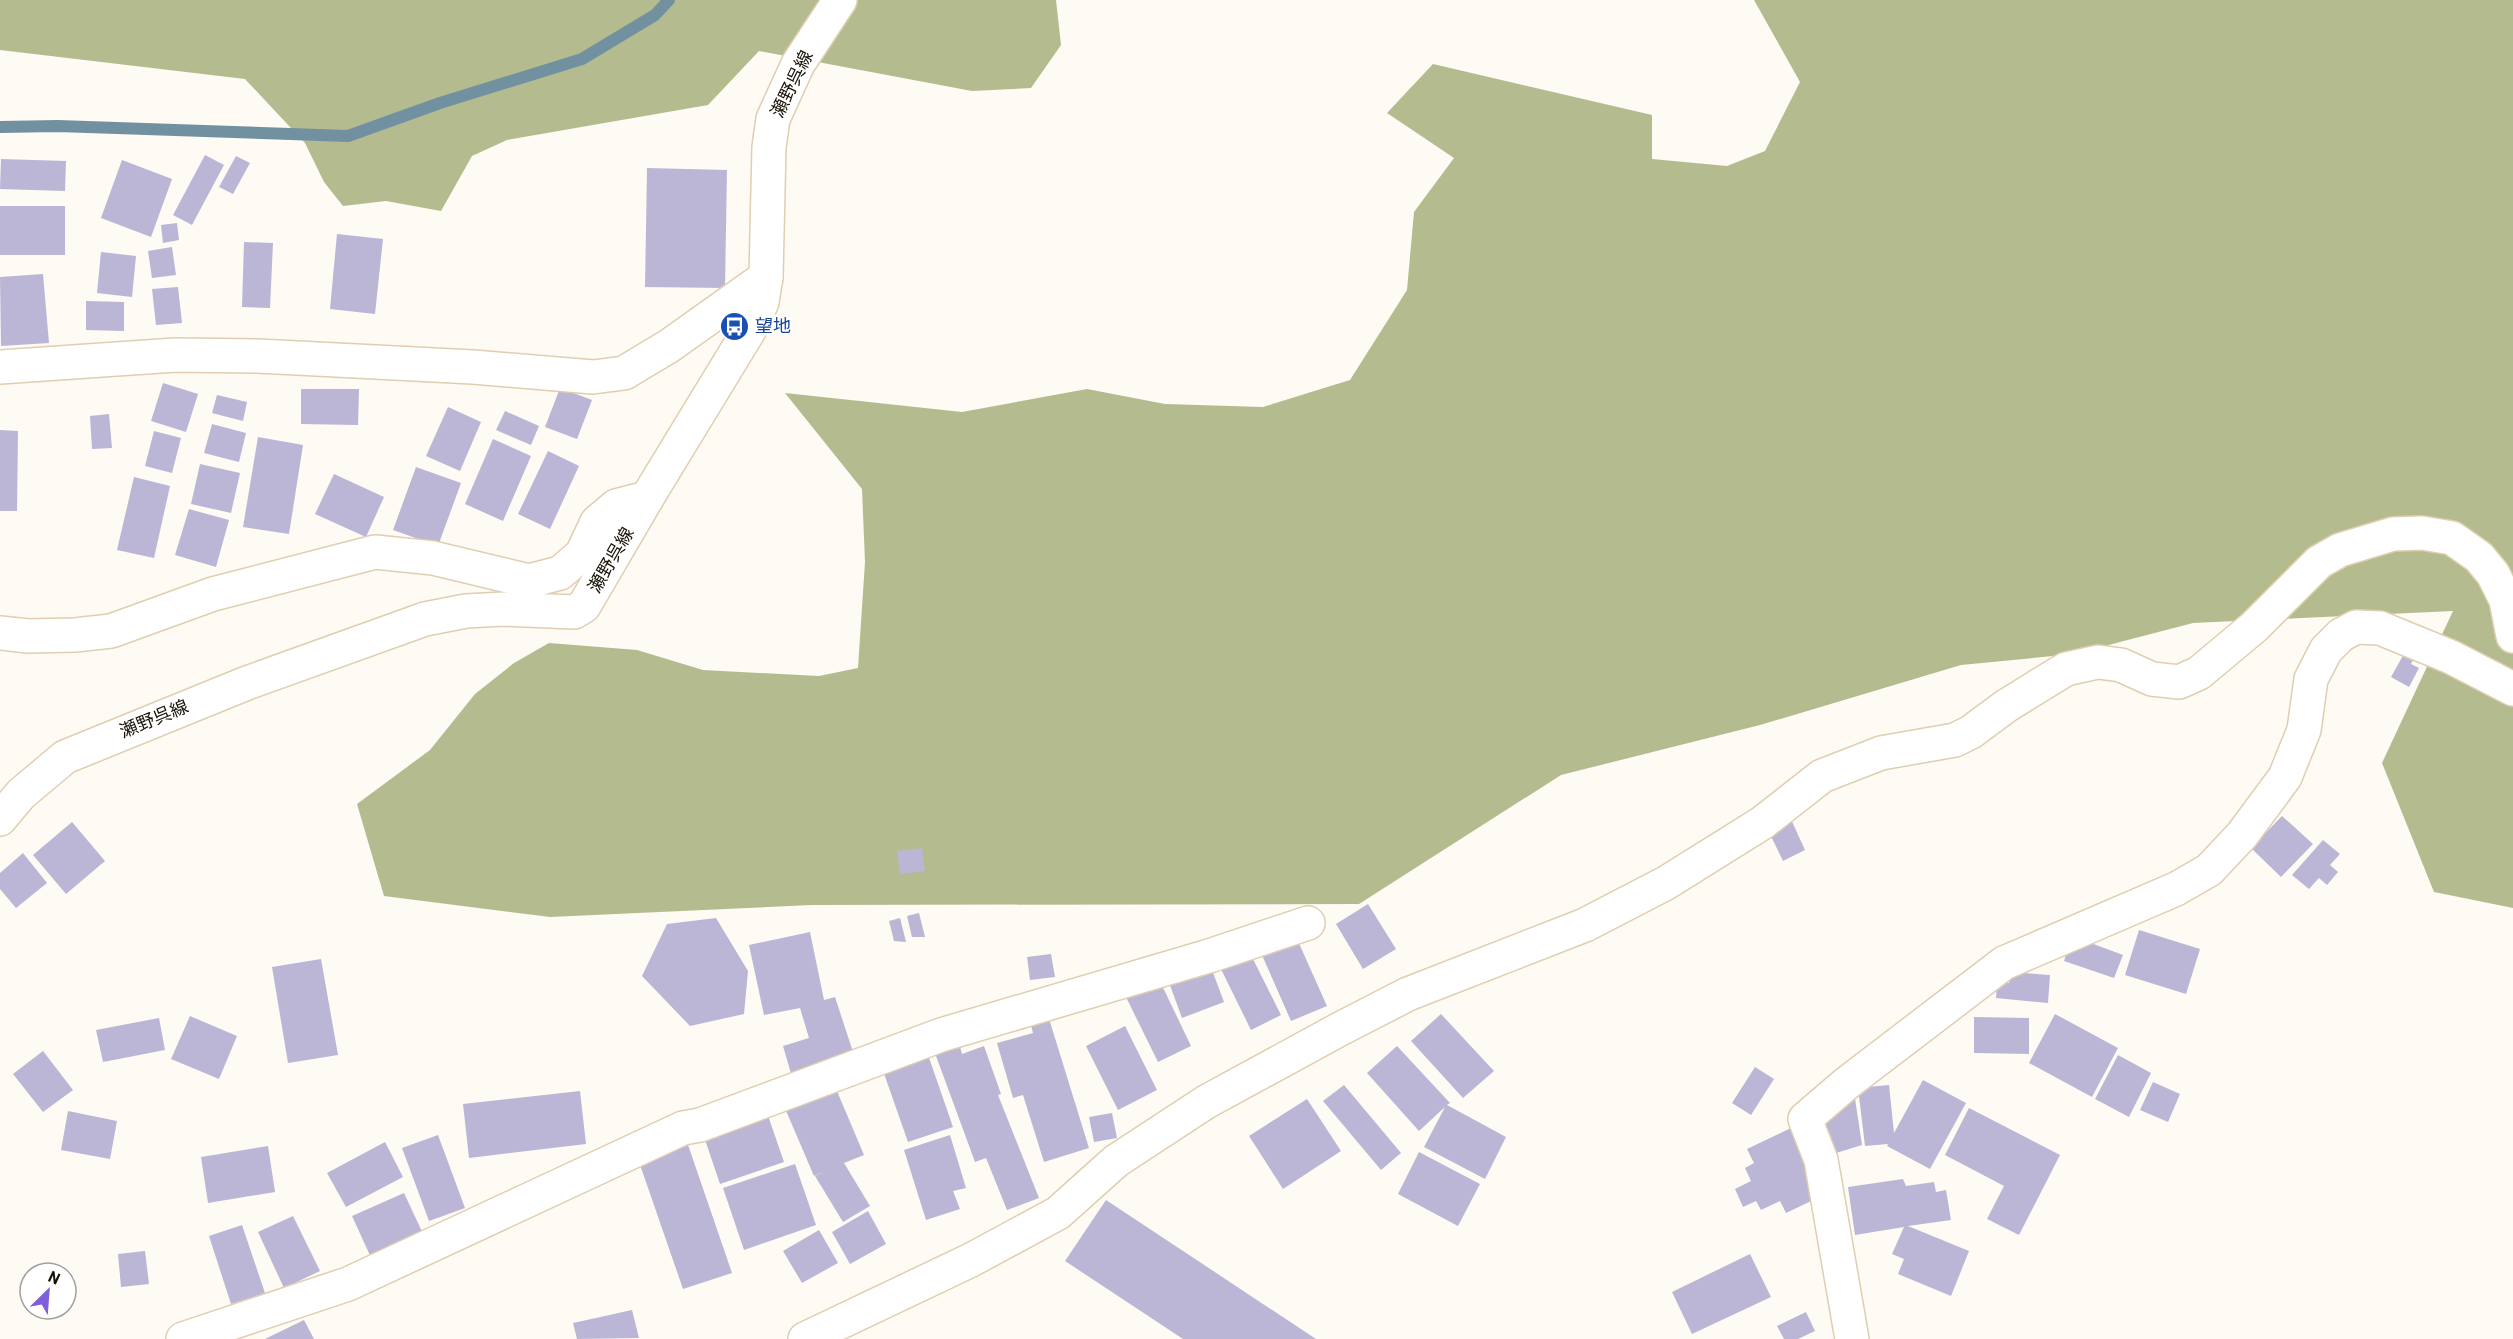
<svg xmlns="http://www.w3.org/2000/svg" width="2513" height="1339" viewBox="0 0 2513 1339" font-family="Barlow,'Noto Sans JP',sans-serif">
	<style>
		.forest { fill: #b4bc8f }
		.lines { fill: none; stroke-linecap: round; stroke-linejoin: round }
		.stream { stroke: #7291a0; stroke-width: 12 }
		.building { fill: #bbb6d6 }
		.minor-casing { stroke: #e0ceb0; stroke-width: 36 }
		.major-casing { stroke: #e0ceb0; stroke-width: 36 }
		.minor { stroke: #fff; stroke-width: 33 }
		.major { stroke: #fff; stroke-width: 33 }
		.labels { text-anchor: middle; stroke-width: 5; stroke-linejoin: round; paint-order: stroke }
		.street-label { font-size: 18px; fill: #181207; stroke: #fff }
		.transit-label { font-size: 18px; fill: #164399; stroke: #fff; text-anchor: start }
	</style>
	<rect width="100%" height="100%" fill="#fefaf4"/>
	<!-- forest -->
	<path class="forest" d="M 0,0 L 1056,0 L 1061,45 L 1031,88 L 972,91 L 759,51 L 708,105 L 507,140 L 472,156 L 441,211 L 386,201 L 343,206 L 324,182 L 305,143 L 245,79 L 0,50 Z
		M 1754,0 L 2513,0 L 2513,908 L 2434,892 L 2382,763 L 2453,611 L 2193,623 L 2074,654 L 1961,665 L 1760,725 L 1561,775 L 1359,904 L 812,905 L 550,917 L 384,896 L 357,804 L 430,750 L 475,694 L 514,663 L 549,643 L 637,650 L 703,670 L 819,676 L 858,668 L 865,562 L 862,489 L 785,393 L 962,412 L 1087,389 L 1165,404 L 1263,407 L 1350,380 L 1407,290 L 1414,212 L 1454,158 L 1387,113 L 1433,64 L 1652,115 L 1652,159 L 1727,166 L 1765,151 L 1800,82 Z"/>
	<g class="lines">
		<!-- stream -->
		<path class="stream" d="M 0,127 L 58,126 L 348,136 L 440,103 L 582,59 L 655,15 L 669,0"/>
	</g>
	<!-- building -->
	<path class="building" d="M 205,155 L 224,165 L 192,225 L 173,215 Z
		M 236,156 L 250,163 L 233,194 L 219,187 Z
		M 1,159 L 66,161 L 65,191 L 0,189 Z
		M 122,160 L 172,179 L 151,237 L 101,218 Z
		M 647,168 L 727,170 L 725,288 L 645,287 Z
		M 0,206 L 65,206 L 65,255 L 0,255 Z
		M 177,223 L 179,240 L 163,243 L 161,225 Z
		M 337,234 L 383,239 L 375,314 L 330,309 Z
		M 244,242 L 273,243 L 270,308 L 242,307 Z
		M 172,247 L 176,275 L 152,278 L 148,251 Z
		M 101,252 L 136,256 L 132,297 L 97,293 Z
		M 43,274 L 49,343 L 1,346 L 0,277 Z
		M 178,287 L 182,323 L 156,325 L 152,289 Z
		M 86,301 L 124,302 L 124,331 L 86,330 Z
		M 163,383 L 198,394 L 186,432 L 151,421 Z
		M 560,388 L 592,400 L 577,439 L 545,427 Z
		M 301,389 L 359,389 L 358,425 L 301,424 Z
		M 217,395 L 247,402 L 243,421 L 212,413 Z
		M 448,407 L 481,422 L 460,471 L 426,456 Z
		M 505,411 L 539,426 L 531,445 L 496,430 Z
		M 109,414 L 112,448 L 92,449 L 90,416 Z
		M 212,424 L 246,433 L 239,462 L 204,453 Z
		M 0,430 L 18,431 L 17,511 L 0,511 Z
		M 154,431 L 181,438 L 172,473 L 145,466 Z
		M 258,437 L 303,445 L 289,534 L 243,527 Z
		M 493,439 L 531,456 L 503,521 L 465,504 Z
		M 548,451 L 579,466 L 550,529 L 518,514 Z
		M 200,464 L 240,473 L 231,513 L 191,504 Z
		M 416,467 L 461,483 L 438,546 L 393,530 Z
		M 334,474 L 384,497 L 366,537 L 315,514 Z
		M 134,477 L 170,486 L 154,558 L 117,550 Z
		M 189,509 L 229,520 L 216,567 L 175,555 Z
		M 2405,652 L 2415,657 L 2411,664 L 2419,668 L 2409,687 L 2391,677 Z
		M 1789,815 L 1805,850 L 1783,861 L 1766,826 Z
		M 2282,816 L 2313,844 L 2281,877 L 2251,848 Z
		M 72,822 L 105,861 L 66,894 L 33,855 Z
		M 2323,840 L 2340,854 L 2330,865 L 2338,872 L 2327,885 L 2319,878 L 2309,889 L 2292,875 Z
		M 922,848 L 925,871 L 900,874 L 897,851 Z
		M 23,853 L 47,883 L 16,908 L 0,889 L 0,873 Z
		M 1368,904 L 1396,949 L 1363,969 L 1336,924 Z
		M 919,913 L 925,937 L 912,937 L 907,916 Z
		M 716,918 L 748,971 L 744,1014 L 690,1026 L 642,976 L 667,924 Z
		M 900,918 L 906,942 L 894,941 L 889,921 Z
		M 1293,930 L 1327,1006 L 1291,1021 L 1258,946 Z
		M 2139,930 L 2200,949 L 2186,994 L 2125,975 Z
		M 810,932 L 824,1000 L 835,997 L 855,1058 L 792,1077 L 783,1046 L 809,1038 L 800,1008 L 764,1015 L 749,945 Z
		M 2072,936 L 2123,955 L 2114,978 L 2064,961 Z
		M 1246,945 L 1281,1015 L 1251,1030 L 1216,959 Z
		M 1051,954 L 1055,977 L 1030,980 L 1027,957 Z
		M 321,959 L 338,1055 L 288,1063 L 272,967 Z
		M 1209,962 L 1224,1002 L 1182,1018 L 1167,977 Z
		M 2010,972 L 2050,975 L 2048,1003 L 1996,998 L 1997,982 L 2009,983 Z
		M 1157,975 L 1191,1046 L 1158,1062 L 1123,991 Z
		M 1046,1009 L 1089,1148 L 1044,1162 L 1023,1095 L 1013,1098 L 997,1043 L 1033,1033 L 1028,1014 Z
		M 1441,1014 L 1494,1071 L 1463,1098 L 1411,1041 Z
		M 2055,1014 L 2118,1048 L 2092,1097 L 2029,1063 Z
		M 190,1016 L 237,1036 L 219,1079 L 171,1059 Z
		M 1974,1017 L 2029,1018 L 2029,1054 L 1974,1053 Z
		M 159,1018 L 165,1050 L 103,1062 L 96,1030 Z
		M 1125,1026 L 1157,1090 L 1118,1110 L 1086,1046 Z
		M 957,1036 L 962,1054 L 984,1046 L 1001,1094 L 998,1095 L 1039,1198 L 1007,1210 L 986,1158 L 975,1162 L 932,1045 Z
		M 1397,1046 L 1450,1103 L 1447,1105 L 1506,1137 L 1485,1179 L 1424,1147 L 1445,1107 L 1419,1131 L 1367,1073 Z
		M 926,1049 L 953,1127 L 908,1142 L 881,1065 Z
		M 43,1051 L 73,1090 L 43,1112 L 13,1074 Z
		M 2118,1055 L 2151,1073 L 2129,1117 L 2095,1099 Z
		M 1755,1067 L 1774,1079 L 1751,1115 L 1732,1103 Z
		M 831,1077 L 864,1155 L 844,1163 L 870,1206 L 843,1222 L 815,1176 L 823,1172 L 814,1176 L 781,1099 Z
		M 1923,1080 L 1966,1103 L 1930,1169 L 1887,1146 L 1888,1144 L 1865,1146 L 1858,1088 L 1889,1085 L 1894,1133 Z
		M 2153,1082 L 2180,1094 L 2168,1122 L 2140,1110 Z
		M 1344,1085 L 1401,1153 L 1381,1170 L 1323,1101 Z
		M 580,1091 L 586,1144 L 469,1158 L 463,1104 Z
		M 1854,1092 L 1862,1145 L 1833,1154 L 1822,1121 Z
		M 1307,1099 L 1341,1151 L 1283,1189 L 1249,1136 Z
		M 764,1104 L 784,1162 L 720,1184 L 700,1125 Z
		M 1969,1108 L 2060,1155 L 2019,1235 L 1987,1219 L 2004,1186 L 1945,1155 Z
		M 68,1111 L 117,1121 L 110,1159 L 61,1150 Z
		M 1112,1113 L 1117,1138 L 1094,1142 L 1089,1117 Z
		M 1795,1126 L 1828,1193 L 1786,1213 L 1780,1201 L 1761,1210 L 1756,1201 L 1743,1207 L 1735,1189 L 1751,1181 L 1745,1168 L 1754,1163 L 1747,1149 Z
		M 438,1135 L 465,1208 L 429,1221 L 402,1148 Z
		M 950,1135 L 966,1188 L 953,1191 L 960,1209 L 926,1220 L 904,1150 Z
		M 686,1139 L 732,1273 L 683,1289 L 637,1156 Z
		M 385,1142 L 403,1177 L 346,1207 L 327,1173 Z
		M 268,1146 L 275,1192 L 208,1203 L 201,1157 Z
		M 1419,1152 L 1480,1184 L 1458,1226 L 1398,1194 Z
		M 795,1164 L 816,1225 L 744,1250 L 723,1188 Z
		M 1903,1179 L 1906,1186 L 1934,1182 L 1936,1192 L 1946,1190 L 1951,1220 L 1908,1226 L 1969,1251 L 1951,1296 L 1898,1274 L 1904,1259 L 1892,1254 L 1904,1227 L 1855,1235 L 1848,1187 Z
		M 404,1193 L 425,1238 L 373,1262 L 352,1216 Z
		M 1106,1200 L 1316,1339 L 1183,1339 L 1065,1261 Z
		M 868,1211 L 886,1244 L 850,1264 L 832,1232 Z
		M 293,1216 L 320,1271 L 284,1288 L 258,1232 Z
		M 242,1225 L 265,1293 L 231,1304 L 209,1236 Z
		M 819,1230 L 838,1263 L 802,1283 L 783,1251 Z
		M 145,1251 L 149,1284 L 121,1287 L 118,1254 Z
		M 1750,1254 L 1771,1297 L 1692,1334 L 1672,1292 Z
		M 632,1310 L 639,1338 L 577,1339 L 573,1323 Z
		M 1806,1312 L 1815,1331 L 1798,1339 L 1784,1339 L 1777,1326 Z
		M 304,1320 L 314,1339 L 265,1339 Z"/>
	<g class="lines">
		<defs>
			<path id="minor" d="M 0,367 L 175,355 L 258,356 L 473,367 L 593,377 L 624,373 L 669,346 L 766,277
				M 0,633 L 28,636 L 75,635 L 111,631 L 213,594 L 375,552 L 433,558 L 529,581 L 560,573 L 582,554 L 597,522 L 616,506 L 647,498
				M 183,1339 L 348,1284 L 683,1128 L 700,1125 L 941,1035 L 1209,956 L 1308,923
				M 805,1339 L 971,1260 L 1058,1213 L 1116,1161 L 1206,1102 L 1340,1029 L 1408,994 L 1585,925 L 1666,883 L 1762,823 L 1822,776 L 1881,753 L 1955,740 L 1971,732 L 2006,706 L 2066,669 L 2098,662 L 2121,665 L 2152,679 L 2179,682 L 2199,673 L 2254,627 L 2319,562 L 2340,550 L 2393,534 L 2422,533 L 2452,538 L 2479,557 L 2493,574 L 2506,600 L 2513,636
				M 1852,1339 L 1821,1160 L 1805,1119 L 1847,1083 L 2004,963 L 2176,889 L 2209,870 L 2242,835 L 2285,777 L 2304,730 L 2311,679 L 2326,650 L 2341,635 L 2356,627 L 2380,628 L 2451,657 L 2513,689"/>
			<path id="major" d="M 0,819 L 21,794 L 65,757 L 247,683 L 425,619 L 466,611 L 504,609 L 574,612 L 584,606 L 647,498 L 750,329 L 762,302 L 766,277 L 769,147 L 773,119 L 798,64 L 840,0"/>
		</defs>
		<!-- minor casing -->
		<use href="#minor" class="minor-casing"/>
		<!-- major casing -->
		<use href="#major" class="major-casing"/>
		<!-- minor -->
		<use href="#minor" class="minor"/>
		<!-- major -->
		<use href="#major" class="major"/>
	</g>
	<!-- icons -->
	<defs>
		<symbol id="bus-disc" viewBox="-11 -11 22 22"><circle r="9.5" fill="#1a4fb4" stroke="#fff"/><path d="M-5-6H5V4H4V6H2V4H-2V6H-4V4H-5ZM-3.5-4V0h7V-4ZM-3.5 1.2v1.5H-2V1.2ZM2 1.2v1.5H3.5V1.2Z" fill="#fff"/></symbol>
	</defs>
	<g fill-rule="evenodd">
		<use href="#bus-disc" x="718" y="310" width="33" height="33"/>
	</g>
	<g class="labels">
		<!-- street labels -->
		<g class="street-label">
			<text transform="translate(792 84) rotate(-64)" y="6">瀬野呉線</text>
			<text transform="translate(611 560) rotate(-60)" y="6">瀬野呉線</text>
			<text transform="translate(154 719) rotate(-22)" y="6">瀬野呉線</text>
		</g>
		<!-- transit labels -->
		<g class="transit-label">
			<text x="755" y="332">望地</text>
		</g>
	</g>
	<!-- north arrow -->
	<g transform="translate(48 1291) rotate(25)"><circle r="28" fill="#ffffff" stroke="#a3a09c" stroke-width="1.5"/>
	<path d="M0-4.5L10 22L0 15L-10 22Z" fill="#7f5fda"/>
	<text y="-9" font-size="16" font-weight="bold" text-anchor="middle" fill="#181207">N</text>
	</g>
</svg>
